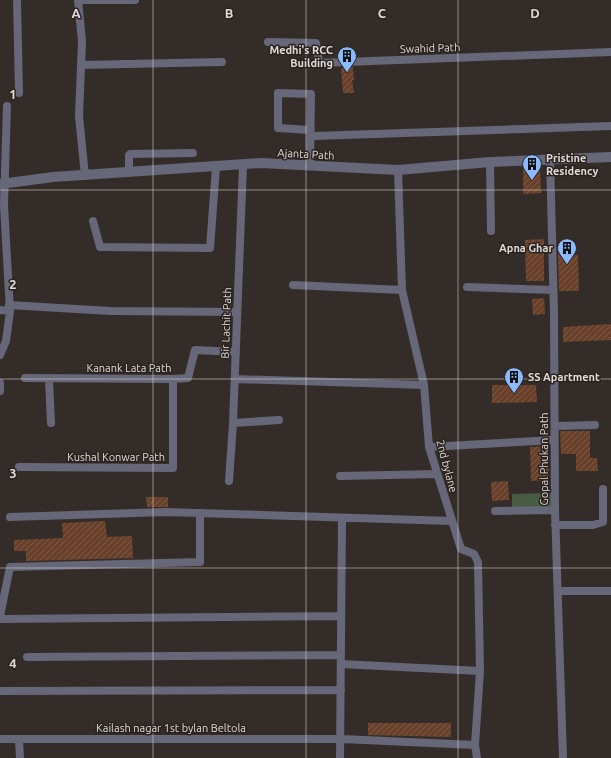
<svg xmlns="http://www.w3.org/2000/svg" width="611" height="758" viewBox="0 0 611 758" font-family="Ubuntu,sans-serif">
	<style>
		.grass { fill: #475b42 }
		.building { fill: url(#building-hatch) }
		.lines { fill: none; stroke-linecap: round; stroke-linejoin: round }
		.minor { stroke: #67677a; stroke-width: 8 }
		.tertiary { stroke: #67677a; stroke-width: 10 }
		.grid { fill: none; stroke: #e0dbd8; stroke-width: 1; stroke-opacity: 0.55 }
		.labels { text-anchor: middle; stroke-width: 3; stroke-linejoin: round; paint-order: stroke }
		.street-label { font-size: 11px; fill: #e0dbd8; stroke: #2a221f }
		.poi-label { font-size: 11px; font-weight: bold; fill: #e0dbd8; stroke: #2a221f; text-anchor: end }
		.grid-label { font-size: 13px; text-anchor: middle; font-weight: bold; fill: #e0dbd8; stroke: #2a221f; stroke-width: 3; stroke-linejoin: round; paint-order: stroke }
	</style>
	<defs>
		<pattern id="building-hatch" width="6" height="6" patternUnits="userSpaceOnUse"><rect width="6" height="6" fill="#69412b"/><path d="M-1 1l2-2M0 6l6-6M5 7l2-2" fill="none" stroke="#7e5c49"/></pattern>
	</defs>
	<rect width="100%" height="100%" fill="#342c28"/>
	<!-- grass -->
	<path class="grass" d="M 552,493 L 553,508 L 512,509 L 512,494 Z"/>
	<!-- building -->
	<path class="building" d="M 353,67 L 354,80 L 352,80 L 354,93 L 343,93 L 341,68 Z
		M 540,167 L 541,193 L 523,194 L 523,168 Z
		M 544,239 L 544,281 L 526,281 L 525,240 Z
		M 558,254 L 578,255 L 579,291 L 559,291 Z
		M 544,298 L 545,314 L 533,315 L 532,299 Z
		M 611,324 L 611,340 L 563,342 L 563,327 Z
		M 492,385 L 536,385 L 537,402 L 492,403 Z
		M 560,431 L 590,431 L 590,458 L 597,458 L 598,471 L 576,471 L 576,454 L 561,454 Z
		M 549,446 L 549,480 L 531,481 L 530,447 Z
		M 508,481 L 509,500 L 492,501 L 491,482 Z
		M 146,497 L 168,497 L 168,507 L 147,507 Z
		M 105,521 L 107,537 L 132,536 L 133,558 L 26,561 L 26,551 L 14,551 L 14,540 L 63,538 L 62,523 Z
		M 368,723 L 451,723 L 451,737 L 368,735 Z"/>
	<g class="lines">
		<!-- minor -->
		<path class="minor" d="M 17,0 L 19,93
			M 268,42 L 316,43 L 319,63 L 611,52
			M 81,65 L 222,62
			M 314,136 L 611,126
			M 550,159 L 554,313 L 555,510 L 563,758
			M 490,162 L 491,231
			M 310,166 L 311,94 L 278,93 L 278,128 L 310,130
			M 398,170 L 402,290 L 424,385 L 429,447 L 461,549 L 474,554 L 478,562 L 480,671 L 475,745 L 477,758
			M 129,173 L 129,155 L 130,154 L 193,153
			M 85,176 L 79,116 L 82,41 L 78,0 L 135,0
			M 93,221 L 100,247 L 210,248 L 216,167
			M 293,285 L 402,290
			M 467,287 L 553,290
			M 9,305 L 110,311 L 237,312
			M 0,310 L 10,311
			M 0,355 L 6,341 L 10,311 L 4,205 L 7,106
			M 25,378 L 173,379 L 188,378 L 195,350 L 236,352
			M 49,379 L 51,423
			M 235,379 L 424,385
			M 0,383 L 0,391
			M 233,423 L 279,420
			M 555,426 L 595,425
			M 429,447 L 554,440
			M 19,467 L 173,468 L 173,379
			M 340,476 L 437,474
			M 229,481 L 233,423 L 243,165
			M 495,511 L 555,510
			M 10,517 L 166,512 L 451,521
			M 555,525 L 593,525 L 603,522 L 603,489
			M 559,591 L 611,591
			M 0,616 L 10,567 L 200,562 L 200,513
			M 0,619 L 341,616
			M 27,657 L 341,655
			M 341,664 L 480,671
			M 0,691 L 341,690
			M 0,739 L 342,739 L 475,745
			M 19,739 L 20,758
			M 340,758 L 342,519"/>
		<!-- tertiary -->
		<path class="tertiary" d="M 0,184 L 53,177 L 261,163 L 398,170 L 490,162 L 611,157"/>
	</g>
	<!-- grid -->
	<path class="grid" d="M 153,0 L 153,758M 306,0 L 306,758M 458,0 L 458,758M 0,190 L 611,190M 0,379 L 611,379M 0,568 L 611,568"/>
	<!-- icons -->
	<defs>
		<symbol id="building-pin" viewBox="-11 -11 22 30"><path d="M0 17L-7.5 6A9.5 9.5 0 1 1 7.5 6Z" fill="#8bbafc" stroke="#2a221f"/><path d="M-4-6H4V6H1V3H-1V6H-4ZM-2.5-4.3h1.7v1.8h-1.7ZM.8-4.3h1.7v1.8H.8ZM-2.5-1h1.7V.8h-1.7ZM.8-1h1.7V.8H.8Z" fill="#111"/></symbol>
	</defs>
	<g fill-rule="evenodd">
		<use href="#building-pin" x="336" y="45" width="22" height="30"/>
		<use href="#building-pin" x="521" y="153" width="22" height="30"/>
		<use href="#building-pin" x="556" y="237" width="22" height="30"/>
		<use href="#building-pin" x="503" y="366" width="22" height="30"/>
	</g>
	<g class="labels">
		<!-- street labels -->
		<g class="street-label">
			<text transform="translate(430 48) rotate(-2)" y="4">Swahid Path</text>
			<text transform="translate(306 154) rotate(3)" y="4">Ajanta Path</text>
			<text transform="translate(226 323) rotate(-88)" y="4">Bir Lachit Path</text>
			<text x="129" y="372">Kanank Lata Path</text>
			<text x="116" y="461">Kushal Konwar Path</text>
			<text transform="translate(544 459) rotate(-90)" y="4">Gopal Phukan Path</text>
			<text transform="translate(447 466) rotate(75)" y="4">2nd bylane</text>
			<text x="171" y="732">Kailash nagar 1st bylan Beltola</text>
		</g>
		<!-- poi labels -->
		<g class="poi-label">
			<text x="333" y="54">Medhi's RCC<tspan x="333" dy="13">Building</tspan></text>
			<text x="546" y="162" text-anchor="start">Pristine<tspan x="546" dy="13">Residency</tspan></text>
			<text x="553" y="252">Apna Ghar</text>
			<text x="528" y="381" text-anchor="start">SS Apartment</text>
		</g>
	</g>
	<g class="grid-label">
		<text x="76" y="18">A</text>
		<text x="229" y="18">B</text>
		<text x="382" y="18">C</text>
		<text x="535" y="18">D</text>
		<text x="13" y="99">1</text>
		<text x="13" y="289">2</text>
		<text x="13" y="478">3</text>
		<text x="13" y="668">4</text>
	</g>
</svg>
